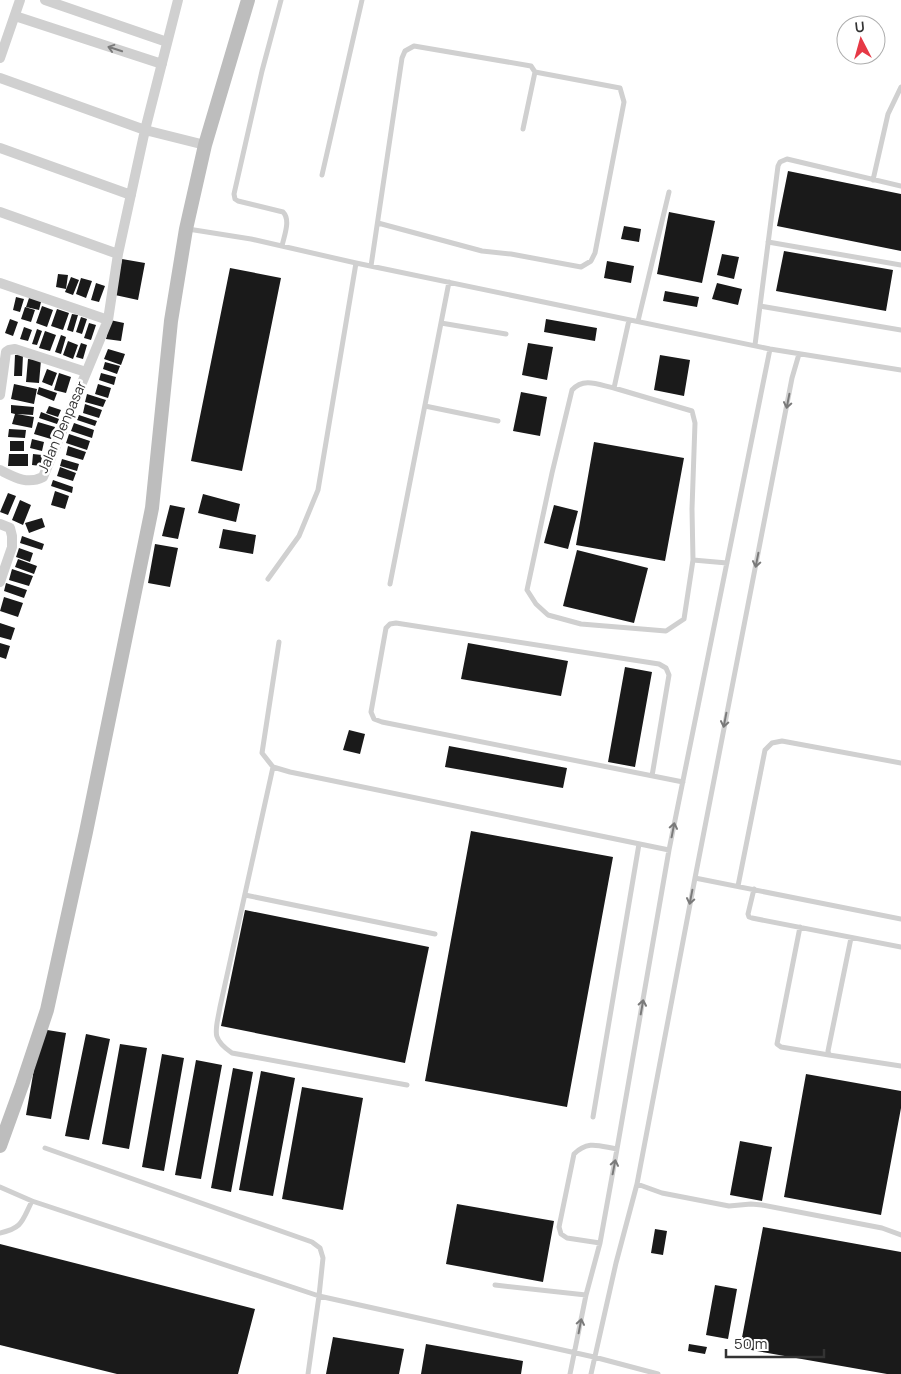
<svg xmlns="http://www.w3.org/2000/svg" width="901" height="1374" viewBox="0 0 901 1374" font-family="Manrope,sans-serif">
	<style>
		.building { fill: #1a1a1a }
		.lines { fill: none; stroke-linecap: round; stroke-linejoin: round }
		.service { stroke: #d0d0d0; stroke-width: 5 }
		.minor { stroke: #d0d0d0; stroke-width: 10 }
		.secondary { stroke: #bdbdbd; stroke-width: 14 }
		.oneway { stroke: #7a7a7a }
		.labels { text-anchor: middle; stroke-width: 5; stroke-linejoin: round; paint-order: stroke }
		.street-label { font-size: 14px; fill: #333; stroke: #fff }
	</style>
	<rect width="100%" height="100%" fill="#fff"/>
	<!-- building -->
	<path class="building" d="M 788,171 L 901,194 L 901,251 L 777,226 Z
		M 669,212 L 715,221 L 702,283 L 657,274 Z
		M 624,226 L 641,229 L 639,242 L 621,239 Z
		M 784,251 L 893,270 L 886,311 L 776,291 Z
		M 722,254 L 739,257 L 734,279 L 717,275 Z
		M 122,259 L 145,263 L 138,300 L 115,295 Z
		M 607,261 L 634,266 L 631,283 L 604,278 Z
		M 230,268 L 281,278 L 242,471 L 191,461 Z
		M 58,274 L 68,275 L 66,289 L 56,287 Z
		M 71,277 L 79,280 L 73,295 L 65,292 Z
		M 81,278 L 92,281 L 86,298 L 76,294 Z
		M 96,283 L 105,286 L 99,302 L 91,300 Z
		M 717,283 L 742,289 L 738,305 L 712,299 Z
		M 665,291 L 699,297 L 697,307 L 663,301 Z
		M 30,295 L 42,298 L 39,310 L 26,307 Z
		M 16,297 L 24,299 L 20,312 L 13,310 Z
		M 42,306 L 53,310 L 47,327 L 36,323 Z
		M 25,307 L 35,310 L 31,322 L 21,319 Z
		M 57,309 L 69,313 L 63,330 L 51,326 Z
		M 72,314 L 78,315 L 73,332 L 67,330 Z
		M 81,317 L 87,319 L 82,334 L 76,332 Z
		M 10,319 L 18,322 L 13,336 L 5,333 Z
		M 546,319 L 597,328 L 595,341 L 544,332 Z
		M 110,320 L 124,323 L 121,341 L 106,339 Z
		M 89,323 L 96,325 L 91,340 L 84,338 Z
		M 24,327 L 32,330 L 28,341 L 20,339 Z
		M 37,329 L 42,331 L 37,345 L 32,344 Z
		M 45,331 L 56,335 L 50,351 L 39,348 Z
		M 61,335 L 66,337 L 61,354 L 55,352 Z
		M 68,341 L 78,345 L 73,359 L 63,355 Z
		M 81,343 L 87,345 L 83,359 L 76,357 Z
		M 528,343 L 553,347 L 547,380 L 522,375 Z
		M 108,349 L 125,354 L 121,365 L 104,359 Z
		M 15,355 L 23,355 L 22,376 L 14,376 Z
		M 660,355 L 690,360 L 684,396 L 654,390 Z
		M 28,359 L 41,360 L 39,383 L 26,382 Z
		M 105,362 L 120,366 L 117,374 L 103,369 Z
		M 47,369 L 57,373 L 52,386 L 42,382 Z
		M 59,373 L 71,377 L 66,393 L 54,390 Z
		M 101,373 L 116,377 L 114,385 L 99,380 Z
		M 14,384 L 37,389 L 34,404 L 11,399 Z
		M 98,384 L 111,388 L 108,398 L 95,394 Z
		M 39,387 L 57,393 L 54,401 L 37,394 Z
		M 521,392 L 547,397 L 540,436 L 513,431 Z
		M 87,394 L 106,400 L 103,407 L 85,402 Z
		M 85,404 L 102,410 L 99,418 L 83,413 Z
		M 11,405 L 34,407 L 33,415 L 17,414 L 34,417 L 32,428 L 12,424 L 15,414 L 11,413 Z
		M 49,406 L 61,410 L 58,417 L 46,413 Z
		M 41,412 L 59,419 L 57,424 L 39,418 Z
		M 79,415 L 97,421 L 95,426 L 77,420 Z
		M 38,422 L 55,427 L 51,439 L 34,434 Z
		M 74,423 L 94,430 L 92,438 L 71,431 Z
		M 9,429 L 26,430 L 25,438 L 8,437 Z
		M 69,434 L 90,441 L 87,450 L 66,443 Z
		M 32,439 L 44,442 L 42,451 L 30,448 Z
		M 10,441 L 24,441 L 24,451 L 10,451 Z
		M 594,442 L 684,458 L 665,561 L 576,545 Z
		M 68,446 L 86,452 L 83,460 L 66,455 Z
		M 9,454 L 28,454 L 28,466 L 8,466 Z
		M 33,454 L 42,455 L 41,466 L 32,465 Z
		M 62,459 L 79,464 L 77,471 L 60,466 Z
		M 60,467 L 76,473 L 73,481 L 57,476 Z
		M 53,480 L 73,487 L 72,493 L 51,486 Z
		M 55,491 L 69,496 L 65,509 L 51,505 Z
		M 8,493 L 16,496 L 8,515 L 0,512 Z
		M 203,494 L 240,504 L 236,522 L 198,513 Z
		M 20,500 L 31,505 L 23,525 L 12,520 Z
		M 170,505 L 185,508 L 178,539 L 162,536 Z
		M 554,505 L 578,511 L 568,549 L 544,543 Z
		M 42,518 L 45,527 L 29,533 L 25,523 Z
		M 223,529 L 256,535 L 253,554 L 219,548 Z
		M 22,536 L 44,544 L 42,550 L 20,543 Z
		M 155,544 L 178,548 L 170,587 L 148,583 Z
		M 19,548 L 33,553 L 30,562 L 16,557 Z
		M 577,550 L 648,568 L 634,623 L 563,606 Z
		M 18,559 L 37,566 L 34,574 L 15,567 Z
		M 12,569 L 33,576 L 29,586 L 9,580 Z
		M 6,583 L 27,590 L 24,598 L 4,591 Z
		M 4,597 L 23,603 L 18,617 L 0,611 Z
		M 0,623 L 15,628 L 11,640 L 0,637 Z
		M 0,643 L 10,646 L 6,659 L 0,657 Z
		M 468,643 L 568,661 L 561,696 L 461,679 Z
		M 625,667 L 652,672 L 635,767 L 608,762 Z
		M 349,730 L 365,734 L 360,754 L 343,750 Z
		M 449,746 L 567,768 L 563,788 L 445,767 Z
		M 471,831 L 613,857 L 567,1107 L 425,1081 Z
		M 245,910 L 429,947 L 405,1063 L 221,1026 Z
		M 41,1029 L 66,1033 L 51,1119 L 26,1115 Z
		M 86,1034 L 110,1039 L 89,1140 L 65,1136 Z
		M 120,1044 L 147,1048 L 129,1149 L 102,1144 Z
		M 162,1054 L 184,1058 L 164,1171 L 142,1167 Z
		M 196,1060 L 222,1065 L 201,1179 L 175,1175 Z
		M 233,1068 L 253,1072 L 231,1192 L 211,1188 Z
		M 261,1071 L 295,1078 L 273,1196 L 239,1190 Z
		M 806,1074 L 901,1091 L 901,1108 L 881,1215 L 784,1197 Z
		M 302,1087 L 363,1098 L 343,1210 L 282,1199 Z
		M 740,1141 L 772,1147 L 762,1201 L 730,1195 Z
		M 457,1204 L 554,1221 L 543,1282 L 446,1264 Z
		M 763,1227 L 901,1252 L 901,1374 L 887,1374 L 740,1348 Z
		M 655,1229 L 667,1231 L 663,1255 L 651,1253 Z
		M 0,1244 L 255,1309 L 238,1374 L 117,1374 L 0,1345 Z
		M 715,1285 L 737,1289 L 728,1339 L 706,1335 Z
		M 333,1337 L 404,1349 L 399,1374 L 326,1374 Z
		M 426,1344 L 523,1361 L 521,1374 L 421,1374 Z
		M 689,1344 L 707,1347 L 705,1354 L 688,1351 Z"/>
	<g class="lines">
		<!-- service -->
		<path class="service" d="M 281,0 L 262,71 L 234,194 L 235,199 L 238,201 L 283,212 C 291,220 284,236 282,246
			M 322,175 L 362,0
			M 873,180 L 888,114 L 901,87
			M 378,223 L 482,251 L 511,254 L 581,267 L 591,261 L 595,253 L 624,102 L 620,88 L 535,72
			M 188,229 L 251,239 L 356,263 L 770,349 L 901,370
			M 768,242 L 901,265
			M 371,266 L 402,58 L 405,51 L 414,46 L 531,66 L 535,72 L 523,129
			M 760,306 L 901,330
			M 638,321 L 669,192
			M 441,323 L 506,334
			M 755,345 L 778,166 L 780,162 L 787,159 L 901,186
			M 614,388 L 692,411 L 695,423 L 692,509 L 693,560 L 684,619 L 666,631 L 581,624 L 548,615 L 536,604 L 527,590 L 552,473 L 572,390 C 584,377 599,385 614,388 L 629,320
			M 425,406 L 498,421
			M 693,560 L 727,563
			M 268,579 L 299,536 L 318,490 L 356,263
			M 390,584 L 449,282
			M 279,642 L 262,753 L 273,767 L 290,772 L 669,850
			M 273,767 L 220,1007 C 216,1031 210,1038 232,1053 L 407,1085
			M 652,776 L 669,675 L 666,668 L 659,664 L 396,623 L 390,624 L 386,628 L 371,712 L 374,719 L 382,722 L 683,782
			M 695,878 L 901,919
			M 738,886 L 765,750 L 772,743 L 782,741 L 901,763
			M 754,889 L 748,914 L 749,917 L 752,918 L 901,947
			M 245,895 L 435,934
			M 800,927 L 777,1044 L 781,1047 L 829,1055
			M 851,938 L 828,1051 L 829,1055 L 901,1066
			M 593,1117 L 639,844
			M 45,1148 L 312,1242 L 320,1248 L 323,1258 L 319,1296 L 308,1374
			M 637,1184 L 662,1193 L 729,1206 L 751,1204 L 762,1205 L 882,1228 L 901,1235
			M 0,1187 L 32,1201 L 319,1296 L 594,1357 L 658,1374
			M 0,1233 C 23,1228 22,1221 32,1201
			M 600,1243 L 567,1238 L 561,1234 L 559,1227 L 574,1154 C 588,1140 599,1146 617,1149
			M 495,1285 L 586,1295
			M 570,1374 L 586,1295 L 600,1243 L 617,1149 L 669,850 L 770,349
			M 591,1374 L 616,1263 L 637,1184 L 695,878 L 792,378 L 799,354"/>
		<!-- minor -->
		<path class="minor" d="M 45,0 L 167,42
			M 15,16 L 162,64
			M 0,58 L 20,0
			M 0,78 L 145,130 L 205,145
			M 0,148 L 131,195
			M 0,212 L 118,254
			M 0,283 L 108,320
			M 0,395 L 6,352 L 9,350 L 15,349 L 86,372
			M 0,470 C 14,477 27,485 43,477 L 108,320 L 118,254 L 145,130 L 178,0
			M 0,524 L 10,528 L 12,536 L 12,547 L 0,582"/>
		<!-- secondary -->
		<path class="secondary" d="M 0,1146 L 22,1085 L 47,1010 L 86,832 L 152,508 L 171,321 L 186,229 L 205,145 L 248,0"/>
	</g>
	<!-- one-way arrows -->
	<defs><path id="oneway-shaft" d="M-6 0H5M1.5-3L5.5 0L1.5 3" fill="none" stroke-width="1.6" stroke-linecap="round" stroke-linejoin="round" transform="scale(1.25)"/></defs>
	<g class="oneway">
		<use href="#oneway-shaft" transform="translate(115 49) rotate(-162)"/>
		<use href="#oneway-shaft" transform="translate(788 401) rotate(101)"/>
		<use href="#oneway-shaft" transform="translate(757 560) rotate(101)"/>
		<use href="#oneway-shaft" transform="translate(725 720) rotate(101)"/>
		<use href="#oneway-shaft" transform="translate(673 830) rotate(-79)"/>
		<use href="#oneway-shaft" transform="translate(691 897) rotate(101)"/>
		<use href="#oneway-shaft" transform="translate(642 1007) rotate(-80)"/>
		<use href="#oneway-shaft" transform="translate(614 1167) rotate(-79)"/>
		<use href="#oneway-shaft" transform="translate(580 1326) rotate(-79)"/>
	</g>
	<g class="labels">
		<!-- street labels -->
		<g class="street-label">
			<text transform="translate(62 427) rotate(-66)" y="5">Jalan Denpasar</text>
		</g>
	</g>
	<!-- north arrow -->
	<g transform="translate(861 40) rotate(354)"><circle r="24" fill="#ffffff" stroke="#adadad"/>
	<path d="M0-4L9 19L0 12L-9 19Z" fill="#e63946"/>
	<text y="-8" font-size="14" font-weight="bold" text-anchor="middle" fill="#333333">U</text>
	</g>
	<!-- scale -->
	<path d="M726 1349v8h98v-8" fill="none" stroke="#333333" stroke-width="2.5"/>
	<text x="734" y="1349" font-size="15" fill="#333333" stroke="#ffffff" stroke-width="4" paint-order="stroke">50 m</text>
</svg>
